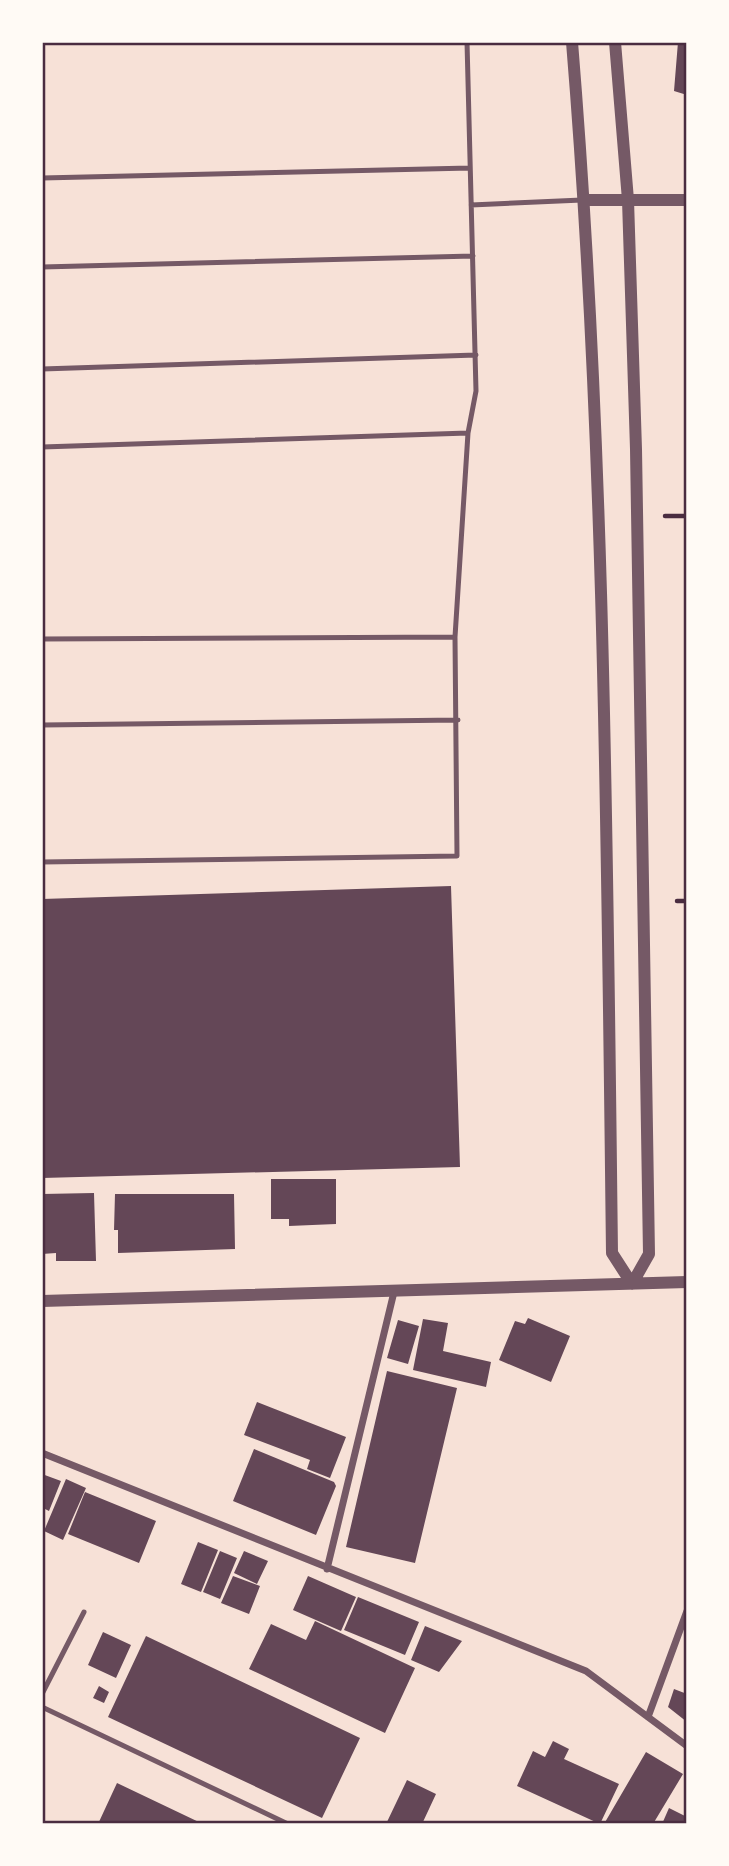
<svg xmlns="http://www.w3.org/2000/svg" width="729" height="1866" viewBox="0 0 729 1866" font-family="Overpass,sans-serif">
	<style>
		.building { fill: #644757 }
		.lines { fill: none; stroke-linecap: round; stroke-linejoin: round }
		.path { stroke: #4a2c40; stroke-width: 4.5 }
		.service { stroke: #755966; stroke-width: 5 }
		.minor { stroke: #755966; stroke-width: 7 }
		.tertiary { stroke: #755966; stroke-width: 12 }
		.neatline { fill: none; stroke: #4a2c40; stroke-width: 2.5 }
	</style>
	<rect width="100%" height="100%" fill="#f7e1d7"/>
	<!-- building -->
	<path class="building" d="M 678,42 L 687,42 L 687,95 L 674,91 Z
		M 451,886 L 460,1167 L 42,1178 L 42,899 Z
		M 271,1179 L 336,1179 L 336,1224 L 289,1226 L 289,1219 L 271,1219 Z
		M 94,1193 L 96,1261 L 56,1261 L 56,1253 L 42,1254 L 42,1194 Z
		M 115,1194 L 234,1194 L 235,1249 L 118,1253 L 118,1230 L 114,1230 Z
		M 528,1318 L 570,1336 L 551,1382 L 499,1360 L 515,1321 L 525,1324 Z
		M 423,1319 L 448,1323 L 443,1351 L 491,1362 L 486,1387 L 413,1370 Z
		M 398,1320 L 419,1326 L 408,1364 L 387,1358 Z
		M 387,1371 L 457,1388 L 415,1563 L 346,1547 Z
		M 257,1402 L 346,1437 L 330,1478 L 307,1469 L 310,1460 L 244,1435 Z
		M 254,1449 L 334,1482 L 336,1486 L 316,1535 L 233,1501 Z
		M 42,1474 L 61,1481 L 49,1511 L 45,1509 L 42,1517 Z
		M 66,1479 L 86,1488 L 63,1540 L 44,1531 Z
		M 85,1492 L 156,1521 L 139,1563 L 68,1534 Z
		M 198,1542 L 218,1550 L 201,1592 L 181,1584 Z
		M 220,1551 L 237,1558 L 220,1599 L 203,1592 Z
		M 244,1551 L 268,1561 L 257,1584 L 234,1573 Z
		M 233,1576 L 260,1586 L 249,1614 L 221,1603 Z
		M 308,1576 L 356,1597 L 341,1631 L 293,1610 Z
		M 358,1597 L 419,1622 L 405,1655 L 344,1630 Z
		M 315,1621 L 415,1668 L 385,1733 L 249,1669 L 271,1624 L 306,1640 Z
		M 425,1626 L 462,1641 L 439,1672 L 411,1660 Z
		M 103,1632 L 131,1645 L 116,1678 L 88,1665 Z
		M 146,1636 L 360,1738 L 322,1818 L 108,1717 Z
		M 99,1686 L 109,1692 L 104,1703 L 93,1698 Z
		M 674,1689 L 687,1694 L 687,1722 L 668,1707 Z
		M 553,1741 L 569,1749 L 564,1759 L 619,1784 L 600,1824 L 517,1786 L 533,1751 L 545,1757 Z
		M 646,1752 L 683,1774 L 653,1824 L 604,1824 Z
		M 407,1780 L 436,1794 L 422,1824 L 386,1824 Z
		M 117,1783 L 203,1824 L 98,1824 Z
		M 669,1808 L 687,1817 L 687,1824 L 662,1824 Z"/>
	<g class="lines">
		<!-- path -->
		<path class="path" d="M 665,516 L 687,516
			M 677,901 L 687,901"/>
		<!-- service -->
		<path class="service" d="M 42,178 L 470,168
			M 471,205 L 582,200
			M 42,267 L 473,256
			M 42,369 L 476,355
			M 42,447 L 468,433
			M 42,639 L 455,637
			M 42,725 L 458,720
			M 42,862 L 457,856 L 455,637 L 468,433 L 476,391 L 467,42
			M 42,1694 L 84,1612
			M 42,1707 L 288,1824"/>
		<!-- minor -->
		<path class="minor" d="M 42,1453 L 586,1671 L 687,1746
			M 327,1569 L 394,1292
			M 648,1717 L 687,1611"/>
		<!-- tertiary -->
		<path class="tertiary" d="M 572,42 C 605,444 607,850 612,1253 L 632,1284 L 649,1254 L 636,449 L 628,200 L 615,42
			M 585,200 L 687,200
			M 42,1301 L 687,1282"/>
	</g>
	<!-- border -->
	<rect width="729" height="1866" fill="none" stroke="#fffaf5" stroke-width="88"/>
	<rect x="44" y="44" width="641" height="1778" class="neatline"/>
</svg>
